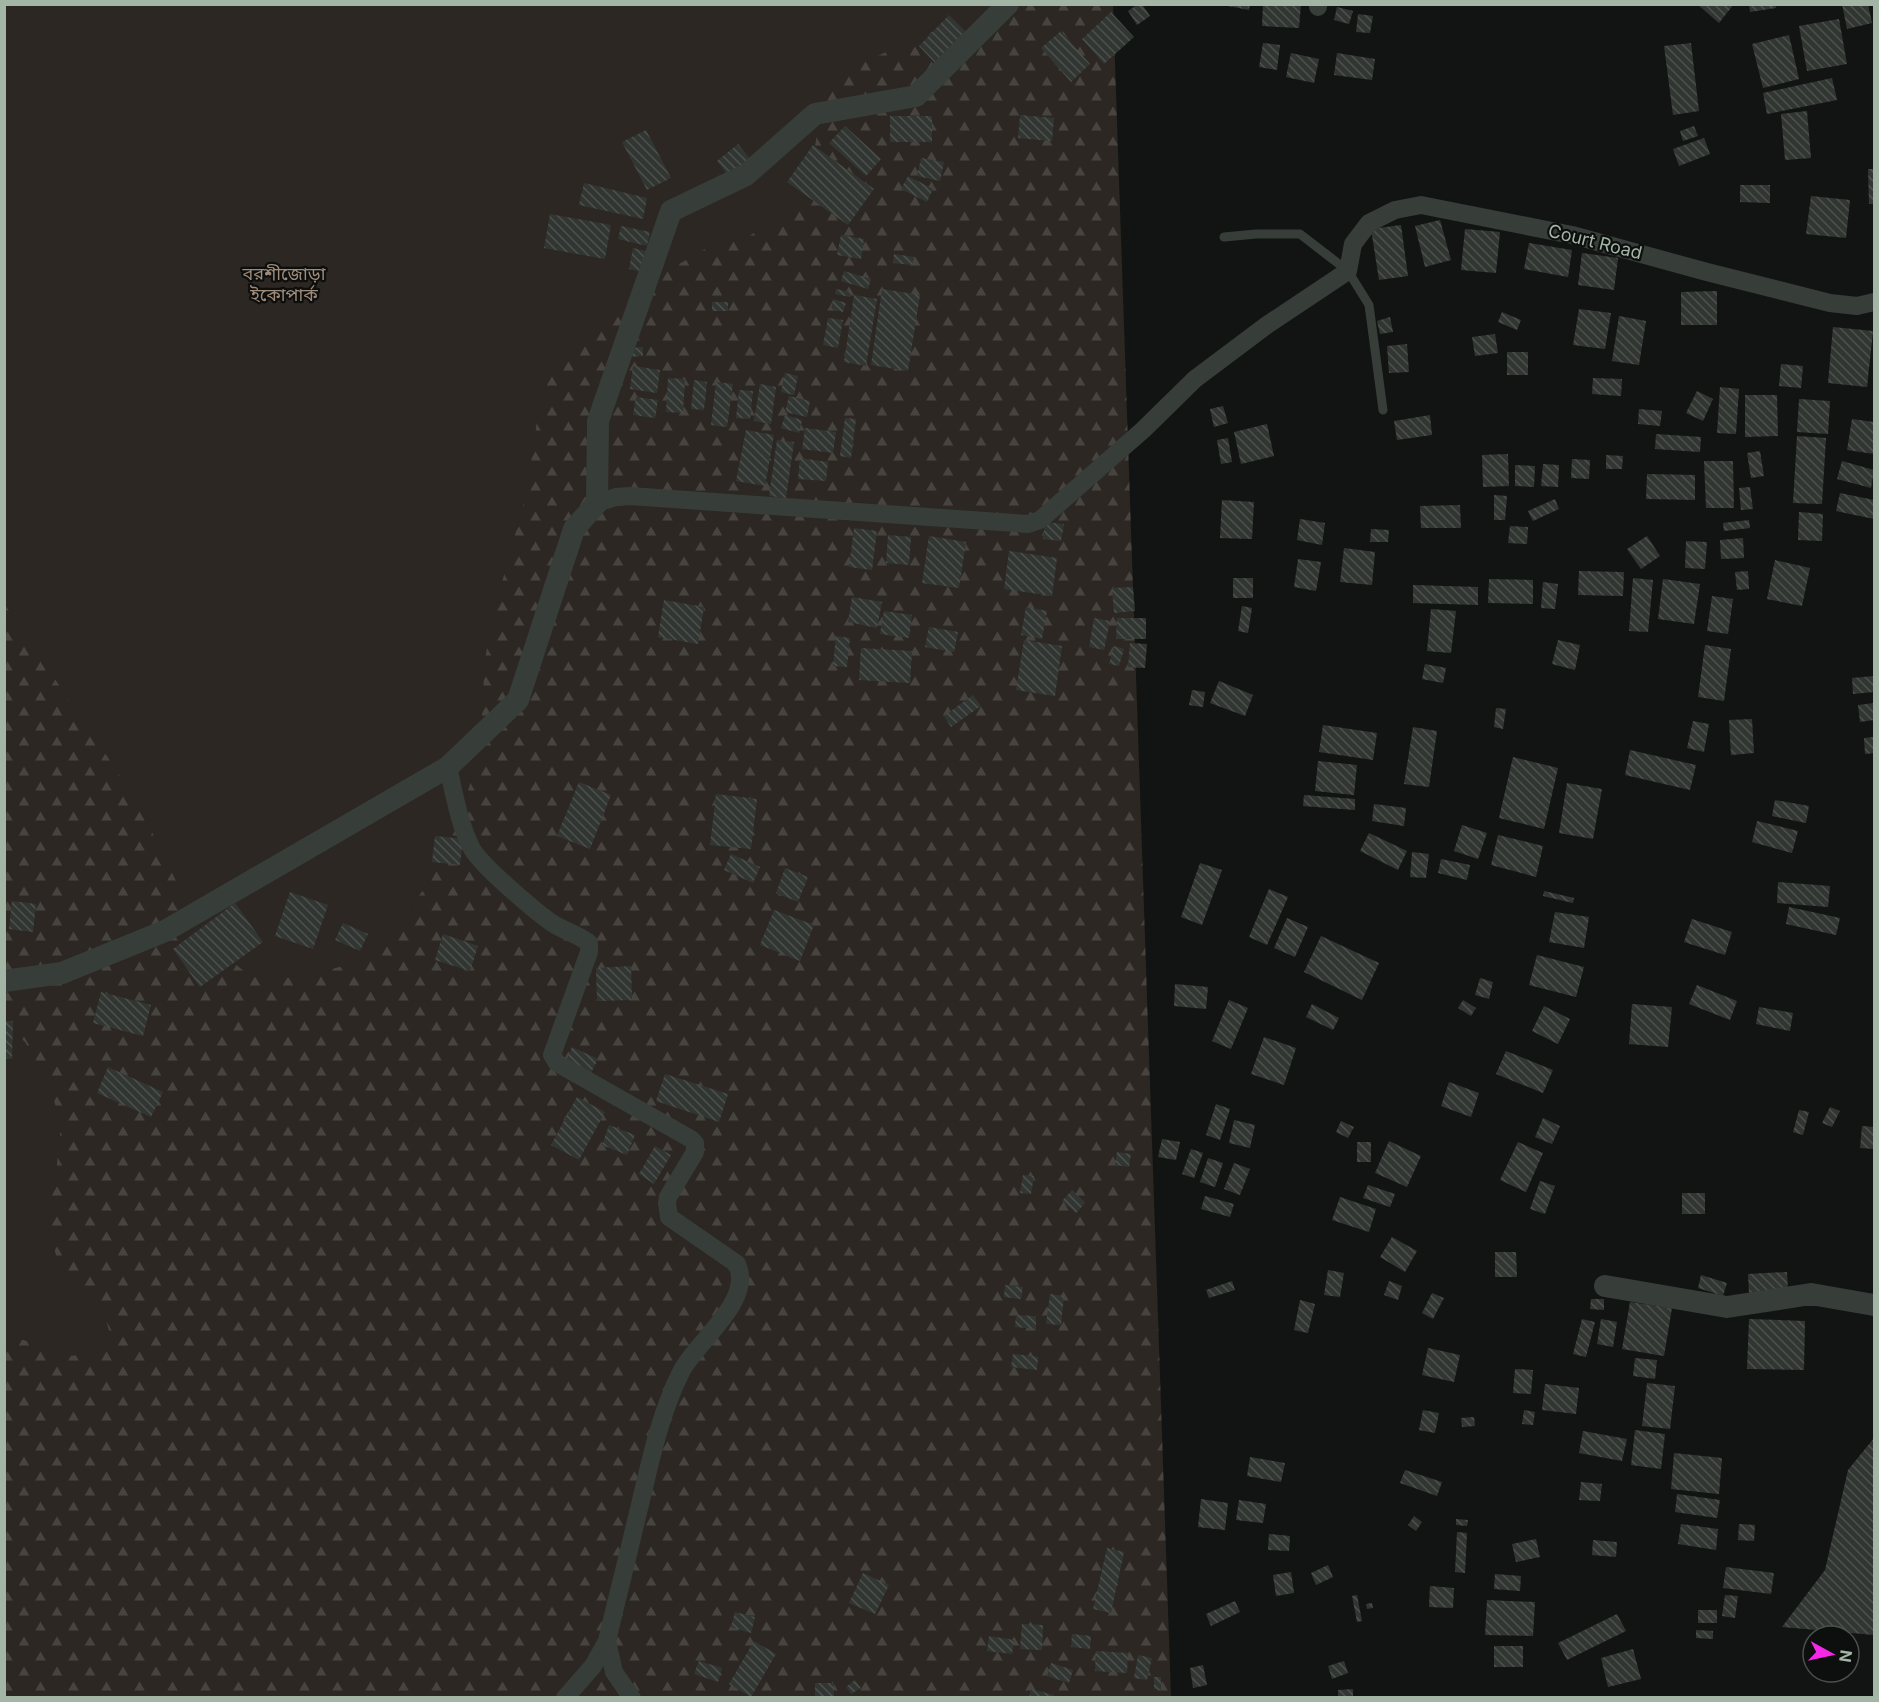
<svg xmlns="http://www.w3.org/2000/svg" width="1879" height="1702" viewBox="0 0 1879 1702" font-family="Inter,'Noto Sans Bengali',sans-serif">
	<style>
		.forest { fill: url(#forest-firs) }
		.green { fill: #2c2722 }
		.building { fill: url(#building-back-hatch) }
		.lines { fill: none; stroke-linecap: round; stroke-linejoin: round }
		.service { stroke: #373e39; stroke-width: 9 }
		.minor { stroke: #373e39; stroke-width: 18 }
		.tertiary { stroke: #373e39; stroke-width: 22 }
		.labels { text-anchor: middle; stroke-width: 4.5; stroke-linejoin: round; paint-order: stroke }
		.street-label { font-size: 18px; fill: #a3b5a5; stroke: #0d0f0e }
		.park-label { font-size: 18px; fill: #a08c79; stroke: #0d0f0e }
	</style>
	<defs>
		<pattern id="forest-firs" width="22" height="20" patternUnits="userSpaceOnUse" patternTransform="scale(1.5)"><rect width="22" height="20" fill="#2c2722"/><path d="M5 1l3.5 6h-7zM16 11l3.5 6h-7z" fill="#47443f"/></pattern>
		<pattern id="building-back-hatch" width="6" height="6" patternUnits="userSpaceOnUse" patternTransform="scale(1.5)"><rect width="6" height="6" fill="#323633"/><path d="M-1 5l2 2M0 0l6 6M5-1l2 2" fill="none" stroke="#4d514e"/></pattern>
	</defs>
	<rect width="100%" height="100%" fill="#121413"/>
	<!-- forest -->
	<path class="forest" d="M 5,5 L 1113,5 L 1171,1697 L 5,1698 Z"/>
	<!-- green -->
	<path class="green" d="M 4,5 L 1018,5 L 988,16 L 940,21 L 914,42 L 886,52 L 840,74 L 827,98 L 818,129 L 807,192 L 782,213 L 748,237 L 705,249 L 638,288 L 578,336 L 554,361 L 539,407 L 527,490 L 491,623 L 484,666 L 483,707 L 472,778 L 457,826 L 433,877 L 390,934 L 368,959 L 325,971 L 288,978 L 251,977 L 222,953 L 193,917 L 157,841 L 115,768 L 5,605 Z
		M 5,1023 L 25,1042 L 49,1084 L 61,1124 L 56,1174 L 47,1225 L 59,1265 L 104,1312 L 109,1331 L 101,1352 L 70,1356 L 9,1335 L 5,1340 Z"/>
	<!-- building -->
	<path class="building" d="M 1138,4 L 1142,4 L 1150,16 L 1137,25 L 1128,11 Z
		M 1217,4 L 1250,4 L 1249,10 Z
		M 1263,4 L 1301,4 L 1299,28 L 1262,26 Z
		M 1697,4 L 1734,4 L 1719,23 Z
		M 1749,4 L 1775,4 L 1776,8 L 1750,12 Z
		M 1842,4 L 1868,4 L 1872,23 L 1847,29 Z
		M 1337,7 L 1353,11 L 1349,24 L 1334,20 Z
		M 1111,12 L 1134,37 L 1104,64 L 1082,39 Z
		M 1358,14 L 1373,16 L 1370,33 L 1356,32 Z
		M 949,15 L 968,34 L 937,65 L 919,46 Z
		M 1839,19 L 1847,64 L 1807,71 L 1799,26 Z
		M 1061,31 L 1090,64 L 1071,82 L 1041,48 Z
		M 1789,35 L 1799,79 L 1763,88 L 1752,44 Z
		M 1263,43 L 1280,45 L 1277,70 L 1259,67 Z
		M 1691,43 L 1699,111 L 1673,115 L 1664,46 Z
		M 1291,53 L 1319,59 L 1314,83 L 1286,77 Z
		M 1337,53 L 1375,59 L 1372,80 L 1334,75 Z
		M 1832,78 L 1837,100 L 1767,114 L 1763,93 Z
		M 1807,111 L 1811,158 L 1785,160 L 1781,114 Z
		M 1020,115 L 1054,118 L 1052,141 L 1018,138 Z
		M 890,116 L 932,116 L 932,142 L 890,142 Z
		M 845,126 L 881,159 L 866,176 L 829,143 Z
		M 1694,126 L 1698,136 L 1683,141 L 1680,131 Z
		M 646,130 L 671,178 L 647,190 L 622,142 Z
		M 1704,138 L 1710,154 L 1679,166 L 1673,149 Z
		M 738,144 L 751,160 L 730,178 L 717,161 Z
		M 813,145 L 874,189 L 848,225 L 787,182 Z
		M 921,158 L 944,162 L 940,181 L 917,176 Z
		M 1868,169 L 1874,169 L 1874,204 L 1869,204 Z
		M 908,176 L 933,189 L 927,202 L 901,189 Z
		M 584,183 L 647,198 L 643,219 L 579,205 Z
		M 1740,185 L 1770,185 L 1770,203 L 1740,202 Z
		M 1811,196 L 1850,200 L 1846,238 L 1806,234 Z
		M 550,214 L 611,225 L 605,259 L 544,248 Z
		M 1440,220 L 1451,260 L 1425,267 L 1415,226 Z
		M 1401,225 L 1408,276 L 1379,280 L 1371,229 Z
		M 621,226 L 650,232 L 647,246 L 618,239 Z
		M 1465,229 L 1500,232 L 1496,273 L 1461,270 Z
		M 841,235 L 864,239 L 861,259 L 837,255 Z
		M 1529,243 L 1572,250 L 1568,277 L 1524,269 Z
		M 633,248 L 646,251 L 643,272 L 629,269 Z
		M 1582,253 L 1618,258 L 1614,290 L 1578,285 Z
		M 894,254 L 914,257 L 912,265 L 893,263 Z
		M 844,271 L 871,279 L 868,289 L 841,281 Z
		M 836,289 L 851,292 L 850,297 L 835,294 Z
		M 882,289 L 920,295 L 908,371 L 871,365 Z
		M 1717,291 L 1717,325 L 1681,325 L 1681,292 Z
		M 854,295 L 877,299 L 866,366 L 844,362 Z
		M 833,299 L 846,303 L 843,312 L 831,309 Z
		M 712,302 L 728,302 L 728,311 L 712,311 Z
		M 1579,309 L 1611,313 L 1605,349 L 1573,345 Z
		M 1502,312 L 1521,320 L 1517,330 L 1498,322 Z
		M 1619,316 L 1646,321 L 1639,365 L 1612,361 Z
		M 1390,317 L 1393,332 L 1380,334 L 1377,321 Z
		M 828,318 L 843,320 L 838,348 L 823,345 Z
		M 1833,327 L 1873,331 L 1867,387 L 1828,383 Z
		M 1495,334 L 1498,353 L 1475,356 L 1472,337 Z
		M 1407,344 L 1409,372 L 1389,373 L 1387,346 Z
		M 643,347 L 643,356 L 631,357 L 631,348 Z
		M 1507,352 L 1528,352 L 1528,375 L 1507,375 Z
		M 1781,364 L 1803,366 L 1801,388 L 1779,386 Z
		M 633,366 L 660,370 L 657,393 L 630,389 Z
		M 785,373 L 798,376 L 794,395 L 781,392 Z
		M 668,378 L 685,379 L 683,413 L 666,412 Z
		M 1593,378 L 1622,379 L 1621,396 L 1592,394 Z
		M 694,380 L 707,382 L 704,410 L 691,409 Z
		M 716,382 L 733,384 L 727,427 L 711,425 Z
		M 760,384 L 776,387 L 771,424 L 754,421 Z
		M 1720,387 L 1739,389 L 1736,434 L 1717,433 Z
		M 739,390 L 753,391 L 750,419 L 736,418 Z
		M 1697,391 L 1713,399 L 1703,421 L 1686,413 Z
		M 1745,395 L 1777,395 L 1778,436 L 1745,437 Z
		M 789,396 L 810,401 L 807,417 L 785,412 Z
		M 636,397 L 658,400 L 655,418 L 633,415 Z
		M 1799,399 L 1830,401 L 1828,434 L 1797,432 Z
		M 1223,406 L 1228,423 L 1214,427 L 1210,409 Z
		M 1639,409 L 1662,411 L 1660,426 L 1638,424 Z
		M 785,415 L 802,420 L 799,433 L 781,428 Z
		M 1430,415 L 1432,435 L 1397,440 L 1394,421 Z
		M 845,418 L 856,419 L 851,458 L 840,456 Z
		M 1852,419 L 1874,422 L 1874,454 L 1847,450 Z
		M 1267,424 L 1274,456 L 1241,464 L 1234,432 Z
		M 805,428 L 836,432 L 833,453 L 802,449 Z
		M 746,430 L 774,435 L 765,486 L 736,481 Z
		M 1656,434 L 1701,437 L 1700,452 L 1655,449 Z
		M 1797,436 L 1826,438 L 1822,504 L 1793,503 Z
		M 1228,438 L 1232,462 L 1221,464 L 1217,440 Z
		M 777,440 L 794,442 L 786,498 L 769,496 Z
		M 1760,451 L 1764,476 L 1751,478 L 1747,453 Z
		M 1508,454 L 1509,486 L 1483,487 L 1482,455 Z
		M 1606,455 L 1623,456 L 1622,469 L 1606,469 Z
		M 800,458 L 828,462 L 826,481 L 798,479 Z
		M 1572,459 L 1590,460 L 1589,479 L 1571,478 Z
		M 1704,461 L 1733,461 L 1734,508 L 1706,508 Z
		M 1842,461 L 1874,470 L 1871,488 L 1837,479 Z
		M 1543,464 L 1559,465 L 1558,487 L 1541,486 Z
		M 1515,465 L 1535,466 L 1534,487 L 1515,486 Z
		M 1647,474 L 1695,475 L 1695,500 L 1646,499 Z
		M 1750,487 L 1753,509 L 1741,510 L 1739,488 Z
		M 1840,493 L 1874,500 L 1874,519 L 1836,511 Z
		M 1494,495 L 1507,496 L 1505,520 L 1494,520 Z
		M 1555,499 L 1559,509 L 1533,521 L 1528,511 Z
		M 1222,500 L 1254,502 L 1252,539 L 1220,538 Z
		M 1460,505 L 1461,528 L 1421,528 L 1420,506 Z
		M 1799,512 L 1823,514 L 1822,541 L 1798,540 Z
		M 1300,519 L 1325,523 L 1322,545 L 1297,540 Z
		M 1749,520 L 1750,528 L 1724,531 L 1723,523 Z
		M 1045,522 L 1064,524 L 1061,541 L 1043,539 Z
		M 1510,526 L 1528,527 L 1527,544 L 1508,543 Z
		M 854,528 L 877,531 L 872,570 L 849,567 Z
		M 1371,529 L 1389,530 L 1388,542 L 1370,542 Z
		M 888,535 L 911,537 L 909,565 L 886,563 Z
		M 929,536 L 966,542 L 959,588 L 922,583 Z
		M 1647,536 L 1660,556 L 1641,569 L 1627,549 Z
		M 1743,538 L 1744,558 L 1721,559 L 1720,540 Z
		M 1686,541 L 1707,542 L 1705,569 L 1685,568 Z
		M 1344,548 L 1375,552 L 1372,585 L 1340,582 Z
		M 1009,551 L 1057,558 L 1052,596 L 1004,589 Z
		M 1298,559 L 1321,562 L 1316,591 L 1294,587 Z
		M 1775,560 L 1810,568 L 1802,606 L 1767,599 Z
		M 1579,571 L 1624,572 L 1623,596 L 1578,595 Z
		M 1748,571 L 1749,589 L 1737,590 L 1735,572 Z
		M 1233,578 L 1253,578 L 1253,598 L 1233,598 Z
		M 1633,578 L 1653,580 L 1648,632 L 1629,631 Z
		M 1489,579 L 1533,580 L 1533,604 L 1488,603 Z
		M 1663,579 L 1700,584 L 1694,624 L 1658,619 Z
		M 1543,582 L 1558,584 L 1555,609 L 1541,608 Z
		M 1413,585 L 1478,587 L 1478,605 L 1413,603 Z
		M 1133,587 L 1135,611 L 1114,613 L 1112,588 Z
		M 1712,596 L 1733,599 L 1728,634 L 1707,631 Z
		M 852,597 L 882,602 L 877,628 L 848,622 Z
		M 664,600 L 704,607 L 698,644 L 658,637 Z
		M 1242,606 L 1252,608 L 1248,633 L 1238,631 Z
		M 1026,607 L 1047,611 L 1042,639 L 1021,635 Z
		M 1431,609 L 1456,611 L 1451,653 L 1427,651 Z
		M 884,611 L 912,615 L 909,638 L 880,634 Z
		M 1094,618 L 1110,621 L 1104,650 L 1089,647 Z
		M 1117,618 L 1146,618 L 1146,639 L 1116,639 Z
		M 929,627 L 958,632 L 954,652 L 925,647 Z
		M 836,636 L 850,638 L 847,667 L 833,666 Z
		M 1024,640 L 1062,646 L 1055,696 L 1016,690 Z
		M 1558,640 L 1580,645 L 1575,670 L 1552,664 Z
		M 1130,643 L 1147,644 L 1145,668 L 1128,667 Z
		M 1705,645 L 1731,649 L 1724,701 L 1698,697 Z
		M 1114,646 L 1124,649 L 1119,666 L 1109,664 Z
		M 861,648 L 912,651 L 910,683 L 859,680 Z
		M 1425,664 L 1446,668 L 1443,683 L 1422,679 Z
		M 1874,676 L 1874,692 L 1853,694 L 1852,678 Z
		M 1219,681 L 1253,695 L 1245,716 L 1210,703 Z
		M 1192,690 L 1205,692 L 1203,707 L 1189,705 Z
		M 973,695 L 981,706 L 951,727 L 944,716 Z
		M 1874,703 L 1874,720 L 1860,722 L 1858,705 Z
		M 1496,708 L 1506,709 L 1503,729 L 1494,727 Z
		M 1752,719 L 1754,753 L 1731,755 L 1729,720 Z
		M 1693,721 L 1709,724 L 1704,752 L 1687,748 Z
		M 1323,725 L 1377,733 L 1373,760 L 1319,752 Z
		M 1413,727 L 1437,731 L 1429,787 L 1404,784 Z
		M 1874,737 L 1874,753 L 1865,754 L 1864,738 Z
		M 1630,750 L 1696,765 L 1690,790 L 1625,775 Z
		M 1513,757 L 1558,768 L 1544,829 L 1499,818 Z
		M 1318,761 L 1357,765 L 1354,795 L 1315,791 Z
		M 579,782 L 611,795 L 590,849 L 557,836 Z
		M 1567,783 L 1602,789 L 1593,839 L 1559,833 Z
		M 716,794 L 757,799 L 751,849 L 710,845 Z
		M 1304,795 L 1355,799 L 1355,810 L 1303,806 Z
		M 1775,800 L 1809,806 L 1806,823 L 1772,816 Z
		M 1374,804 L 1406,808 L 1404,826 L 1372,821 Z
		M 1757,821 L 1798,831 L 1792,853 L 1752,842 Z
		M 1462,825 L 1487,833 L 1478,859 L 1454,851 Z
		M 1369,833 L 1407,851 L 1398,870 L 1360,851 Z
		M 1498,835 L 1543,846 L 1536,877 L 1491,865 Z
		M 435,836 L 463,839 L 460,865 L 432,862 Z
		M 1412,852 L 1429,854 L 1426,878 L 1410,877 Z
		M 731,854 L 760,867 L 753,883 L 724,870 Z
		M 1441,859 L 1470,865 L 1467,880 L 1438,873 Z
		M 1200,863 L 1222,870 L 1202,925 L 1181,917 Z
		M 785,868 L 808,877 L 798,902 L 776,893 Z
		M 1778,882 L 1830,886 L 1828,907 L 1777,903 Z
		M 1269,889 L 1288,897 L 1267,945 L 1249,937 Z
		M 1544,891 L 1574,898 L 1573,903 L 1543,896 Z
		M 290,892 L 328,905 L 313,949 L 275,936 Z
		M 12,901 L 36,904 L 33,932 L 9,929 Z
		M 235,903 L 263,942 L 200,987 L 173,949 Z
		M 1789,907 L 1840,918 L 1836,935 L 1786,924 Z
		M 774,910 L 814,925 L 800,961 L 760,945 Z
		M 1555,912 L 1589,917 L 1584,948 L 1549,942 Z
		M 1287,918 L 1308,927 L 1295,957 L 1274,948 Z
		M 1692,919 L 1732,932 L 1725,955 L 1684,942 Z
		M 343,923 L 368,934 L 360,951 L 335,940 Z
		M 443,934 L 478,946 L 470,971 L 435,960 Z
		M 1321,936 L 1379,963 L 1362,1000 L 1304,972 Z
		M 1537,955 L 1584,967 L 1576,997 L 1529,985 Z
		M 631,966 L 632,1000 L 597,1001 L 596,968 Z
		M 1480,978 L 1493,982 L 1489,999 L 1475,995 Z
		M 1175,984 L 1208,987 L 1206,1009 L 1174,1006 Z
		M 1697,985 L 1737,1001 L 1730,1020 L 1689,1004 Z
		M 101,992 L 151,1005 L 143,1036 L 93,1023 Z
		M 1229,1000 L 1248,1008 L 1231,1049 L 1212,1041 Z
		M 1463,1000 L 1476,1008 L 1471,1016 L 1458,1008 Z
		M 1312,1004 L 1339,1018 L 1333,1030 L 1306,1017 Z
		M 1632,1004 L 1672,1007 L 1668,1047 L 1629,1044 Z
		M 1544,1006 L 1570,1019 L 1558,1044 L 1532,1031 Z
		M 1759,1007 L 1793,1013 L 1790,1031 L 1756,1024 Z
		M 4,1021 L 13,1021 L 12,1059 L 4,1059 Z
		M 1264,1037 L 1296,1048 L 1284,1085 L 1251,1074 Z
		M 572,1047 L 598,1059 L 591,1073 L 566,1061 Z
		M 1506,1051 L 1553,1070 L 1543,1093 L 1496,1074 Z
		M 108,1067 L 163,1092 L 151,1117 L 97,1093 Z
		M 665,1074 L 728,1094 L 719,1122 L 656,1101 Z
		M 1449,1082 L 1479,1093 L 1471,1117 L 1441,1106 Z
		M 577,1097 L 605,1112 L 579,1160 L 551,1145 Z
		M 1216,1104 L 1230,1109 L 1220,1140 L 1206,1135 Z
		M 1830,1107 L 1840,1111 L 1832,1127 L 1822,1123 Z
		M 1799,1110 L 1809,1112 L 1803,1135 L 1793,1132 Z
		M 1543,1118 L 1560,1126 L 1552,1144 L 1535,1137 Z
		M 1234,1120 L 1255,1125 L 1250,1148 L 1229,1143 Z
		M 1341,1121 L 1354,1127 L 1348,1138 L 1336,1132 Z
		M 609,1125 L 635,1135 L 627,1155 L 602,1145 Z
		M 1862,1126 L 1874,1127 L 1874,1149 L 1860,1148 Z
		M 1162,1139 L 1180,1142 L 1176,1160 L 1158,1157 Z
		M 1389,1141 L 1421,1156 L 1407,1187 L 1375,1173 Z
		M 1357,1142 L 1371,1142 L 1371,1162 L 1357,1162 Z
		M 1518,1142 L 1543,1153 L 1526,1192 L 1500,1180 Z
		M 655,1146 L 671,1155 L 654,1184 L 639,1174 Z
		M 1191,1149 L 1203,1153 L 1194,1178 L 1182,1174 Z
		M 1117,1152 L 1131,1154 L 1129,1167 L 1115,1165 Z
		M 1208,1158 L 1223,1163 L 1215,1187 L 1200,1182 Z
		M 1234,1163 L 1250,1169 L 1240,1195 L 1224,1189 Z
		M 1023,1175 L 1034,1176 L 1031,1194 L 1020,1193 Z
		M 1540,1181 L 1555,1186 L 1545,1214 L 1530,1209 Z
		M 1368,1185 L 1395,1194 L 1390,1207 L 1363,1198 Z
		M 1072,1190 L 1085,1203 L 1076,1213 L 1062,1201 Z
		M 1682,1193 L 1705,1193 L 1705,1214 L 1682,1214 Z
		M 1205,1196 L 1234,1204 L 1230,1217 L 1201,1209 Z
		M 1340,1197 L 1376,1209 L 1369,1232 L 1332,1220 Z
		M 1392,1237 L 1417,1251 L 1405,1272 L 1380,1257 Z
		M 1495,1252 L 1516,1252 L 1517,1277 L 1495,1277 Z
		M 1328,1270 L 1344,1273 L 1340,1297 L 1324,1295 Z
		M 1787,1272 L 1788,1291 L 1749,1293 L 1748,1274 Z
		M 1701,1275 L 1727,1283 L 1723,1296 L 1698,1288 Z
		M 1232,1281 L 1235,1290 L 1209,1298 L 1206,1290 Z
		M 1389,1281 L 1402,1286 L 1398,1300 L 1384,1295 Z
		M 1005,1285 L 1023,1287 L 1021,1299 L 1004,1297 Z
		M 1432,1293 L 1444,1298 L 1433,1319 L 1422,1313 Z
		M 1050,1294 L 1064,1296 L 1061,1325 L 1046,1324 Z
		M 1591,1299 L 1604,1299 L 1604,1310 L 1590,1309 Z
		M 1300,1300 L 1315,1304 L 1308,1333 L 1294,1330 Z
		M 1630,1302 L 1672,1308 L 1664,1356 L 1622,1349 Z
		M 1016,1315 L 1036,1316 L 1036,1329 L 1015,1327 Z
		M 1582,1319 L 1595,1322 L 1586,1357 L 1573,1354 Z
		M 1601,1319 L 1617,1322 L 1613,1347 L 1597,1344 Z
		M 1749,1319 L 1805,1321 L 1804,1370 L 1747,1369 Z
		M 1428,1348 L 1460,1355 L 1454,1382 L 1422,1375 Z
		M 1013,1354 L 1038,1357 L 1037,1370 L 1011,1367 Z
		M 1635,1358 L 1657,1360 L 1655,1379 L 1633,1376 Z
		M 1515,1369 L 1533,1370 L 1531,1394 L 1513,1393 Z
		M 1647,1383 L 1675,1386 L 1670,1429 L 1642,1426 Z
		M 1545,1384 L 1579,1388 L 1576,1414 L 1542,1410 Z
		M 1423,1410 L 1439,1413 L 1435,1433 L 1419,1430 Z
		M 1524,1410 L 1535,1412 L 1533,1425 L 1522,1424 Z
		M 1474,1417 L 1475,1426 L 1462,1427 L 1461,1418 Z
		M 1635,1430 L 1665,1434 L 1661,1469 L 1631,1465 Z
		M 1583,1431 L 1627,1439 L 1622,1461 L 1579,1453 Z
		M 1874,1438 L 1874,1635 L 1782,1627 L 1825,1570 L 1848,1470 Z
		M 1674,1453 L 1722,1458 L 1719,1494 L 1671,1489 Z
		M 1250,1457 L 1285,1463 L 1281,1482 L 1247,1476 Z
		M 1405,1470 L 1442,1482 L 1437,1496 L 1400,1483 Z
		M 1581,1482 L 1602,1484 L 1600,1501 L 1579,1500 Z
		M 1677,1494 L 1720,1500 L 1717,1518 L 1675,1512 Z
		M 1201,1499 L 1228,1503 L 1225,1530 L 1198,1527 Z
		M 1239,1500 L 1266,1504 L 1263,1523 L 1236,1520 Z
		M 1414,1516 L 1422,1522 L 1416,1531 L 1408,1525 Z
		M 1456,1519 L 1468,1520 L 1467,1526 L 1456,1525 Z
		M 1681,1524 L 1718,1529 L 1716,1550 L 1678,1544 Z
		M 1739,1524 L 1755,1525 L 1754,1541 L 1738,1540 Z
		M 1457,1532 L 1467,1533 L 1465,1573 L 1455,1572 Z
		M 1269,1534 L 1290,1536 L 1289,1551 L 1268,1550 Z
		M 1536,1539 L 1540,1557 L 1516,1562 L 1512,1544 Z
		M 1593,1540 L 1617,1542 L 1616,1557 L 1592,1555 Z
		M 1107,1548 L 1124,1552 L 1111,1613 L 1093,1609 Z
		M 1328,1565 L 1333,1577 L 1316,1585 L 1311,1573 Z
		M 1726,1567 L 1774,1573 L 1771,1594 L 1723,1588 Z
		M 1291,1572 L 1294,1593 L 1276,1596 L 1273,1575 Z
		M 863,1573 L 889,1585 L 875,1614 L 849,1603 Z
		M 1495,1574 L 1521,1576 L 1520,1591 L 1494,1589 Z
		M 1430,1586 L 1454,1588 L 1453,1608 L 1429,1607 Z
		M 1357,1595 L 1362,1621 L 1357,1622 L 1352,1596 Z
		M 1725,1595 L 1738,1596 L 1735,1618 L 1722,1616 Z
		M 1487,1600 L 1535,1602 L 1533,1636 L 1485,1635 Z
		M 1235,1601 L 1240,1612 L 1211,1626 L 1206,1614 Z
		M 1372,1603 L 1373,1608 L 1367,1609 L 1366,1604 Z
		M 1698,1610 L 1717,1610 L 1717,1623 L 1698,1623 Z
		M 735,1612 L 755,1617 L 751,1633 L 731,1627 Z
		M 1617,1614 L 1626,1631 L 1567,1660 L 1558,1643 Z
		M 1022,1624 L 1043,1625 L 1042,1650 L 1020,1649 Z
		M 1696,1630 L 1713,1631 L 1713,1639 L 1696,1638 Z
		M 1072,1634 L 1091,1636 L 1090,1649 L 1071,1647 Z
		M 989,1636 L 1014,1640 L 1012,1654 L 987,1651 Z
		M 754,1641 L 776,1654 L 751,1697 L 729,1684 Z
		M 1494,1646 L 1523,1646 L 1523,1667 L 1494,1667 Z
		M 1633,1649 L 1641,1679 L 1608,1687 L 1601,1658 Z
		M 1096,1651 L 1128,1653 L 1127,1673 L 1095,1671 Z
		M 1138,1655 L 1152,1658 L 1147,1680 L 1134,1678 Z
		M 699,1661 L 722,1668 L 718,1682 L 694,1674 Z
		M 1344,1661 L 1348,1673 L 1332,1679 L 1328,1666 Z
		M 1051,1663 L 1073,1670 L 1069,1683 L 1047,1676 Z
		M 1203,1665 L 1207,1685 L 1193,1688 L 1190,1668 Z
		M 1154,1677 L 1161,1677 L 1161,1690 L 1154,1689 Z
		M 855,1680 L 861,1688 L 851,1694 L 846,1687 Z
		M 815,1683 L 834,1683 L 834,1698 L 815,1698 Z
		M 1031,1689 L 1054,1695 L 1053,1698 L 1029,1698 Z
		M 1353,1689 L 1353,1698 L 1338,1698 L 1338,1690 Z"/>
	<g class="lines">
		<!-- service -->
		<path class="service" d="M 1224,237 L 1256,234 L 1300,234 L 1348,271 L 1369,305 L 1383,410"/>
		<!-- minor -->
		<path class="minor" d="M 1318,7 L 1318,4
			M 597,503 L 616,497 L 630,496 L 1028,524 L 1040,520 L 1143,430 L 1195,379 L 1267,325 L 1348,271 L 1353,244 L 1369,223 L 1395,210 L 1421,205 L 1572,235 L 1707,272 L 1830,303 L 1857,306 L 1874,302
			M 448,767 C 454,793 459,823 471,847 C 479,864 535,911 552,923 C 564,931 578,934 589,943 L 589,952 L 552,1055 L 557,1063 L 691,1139 L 695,1143 L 695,1152 L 668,1197 L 667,1203 L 669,1217 L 737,1264 C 754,1302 696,1341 681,1372 C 657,1420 648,1474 635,1525 C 626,1564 616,1602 607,1641 L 593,1666 L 565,1698
			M 607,1641 L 614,1672 L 632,1698"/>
		<!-- tertiary -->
		<path class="tertiary" d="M 4,981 L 62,973 L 165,931 L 448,767 L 518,700 L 574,529 L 597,503 L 598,421 L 671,211 L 746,175 L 815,114 L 916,96 L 1008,4
			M 1605,1286 L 1727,1307 L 1811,1294 L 1874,1305"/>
	</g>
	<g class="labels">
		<!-- street labels -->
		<g class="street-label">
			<text transform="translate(1595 242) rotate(14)" y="6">Court Road</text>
		</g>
		<!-- park labels -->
		<g class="park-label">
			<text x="284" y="280">বরশীজোড়া<tspan x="284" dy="21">ইকোপার্ক</tspan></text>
		</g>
	</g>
	<!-- border -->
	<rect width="1879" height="1702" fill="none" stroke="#a3b5a5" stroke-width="12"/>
	<!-- north arrow -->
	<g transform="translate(1831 1654) rotate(98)"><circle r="28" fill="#0d0f0e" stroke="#49514a" stroke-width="1.5"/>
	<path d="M0-4.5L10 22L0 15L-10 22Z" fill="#f628e8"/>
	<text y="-9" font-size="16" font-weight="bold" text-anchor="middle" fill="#a3b5a5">N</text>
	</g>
</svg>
